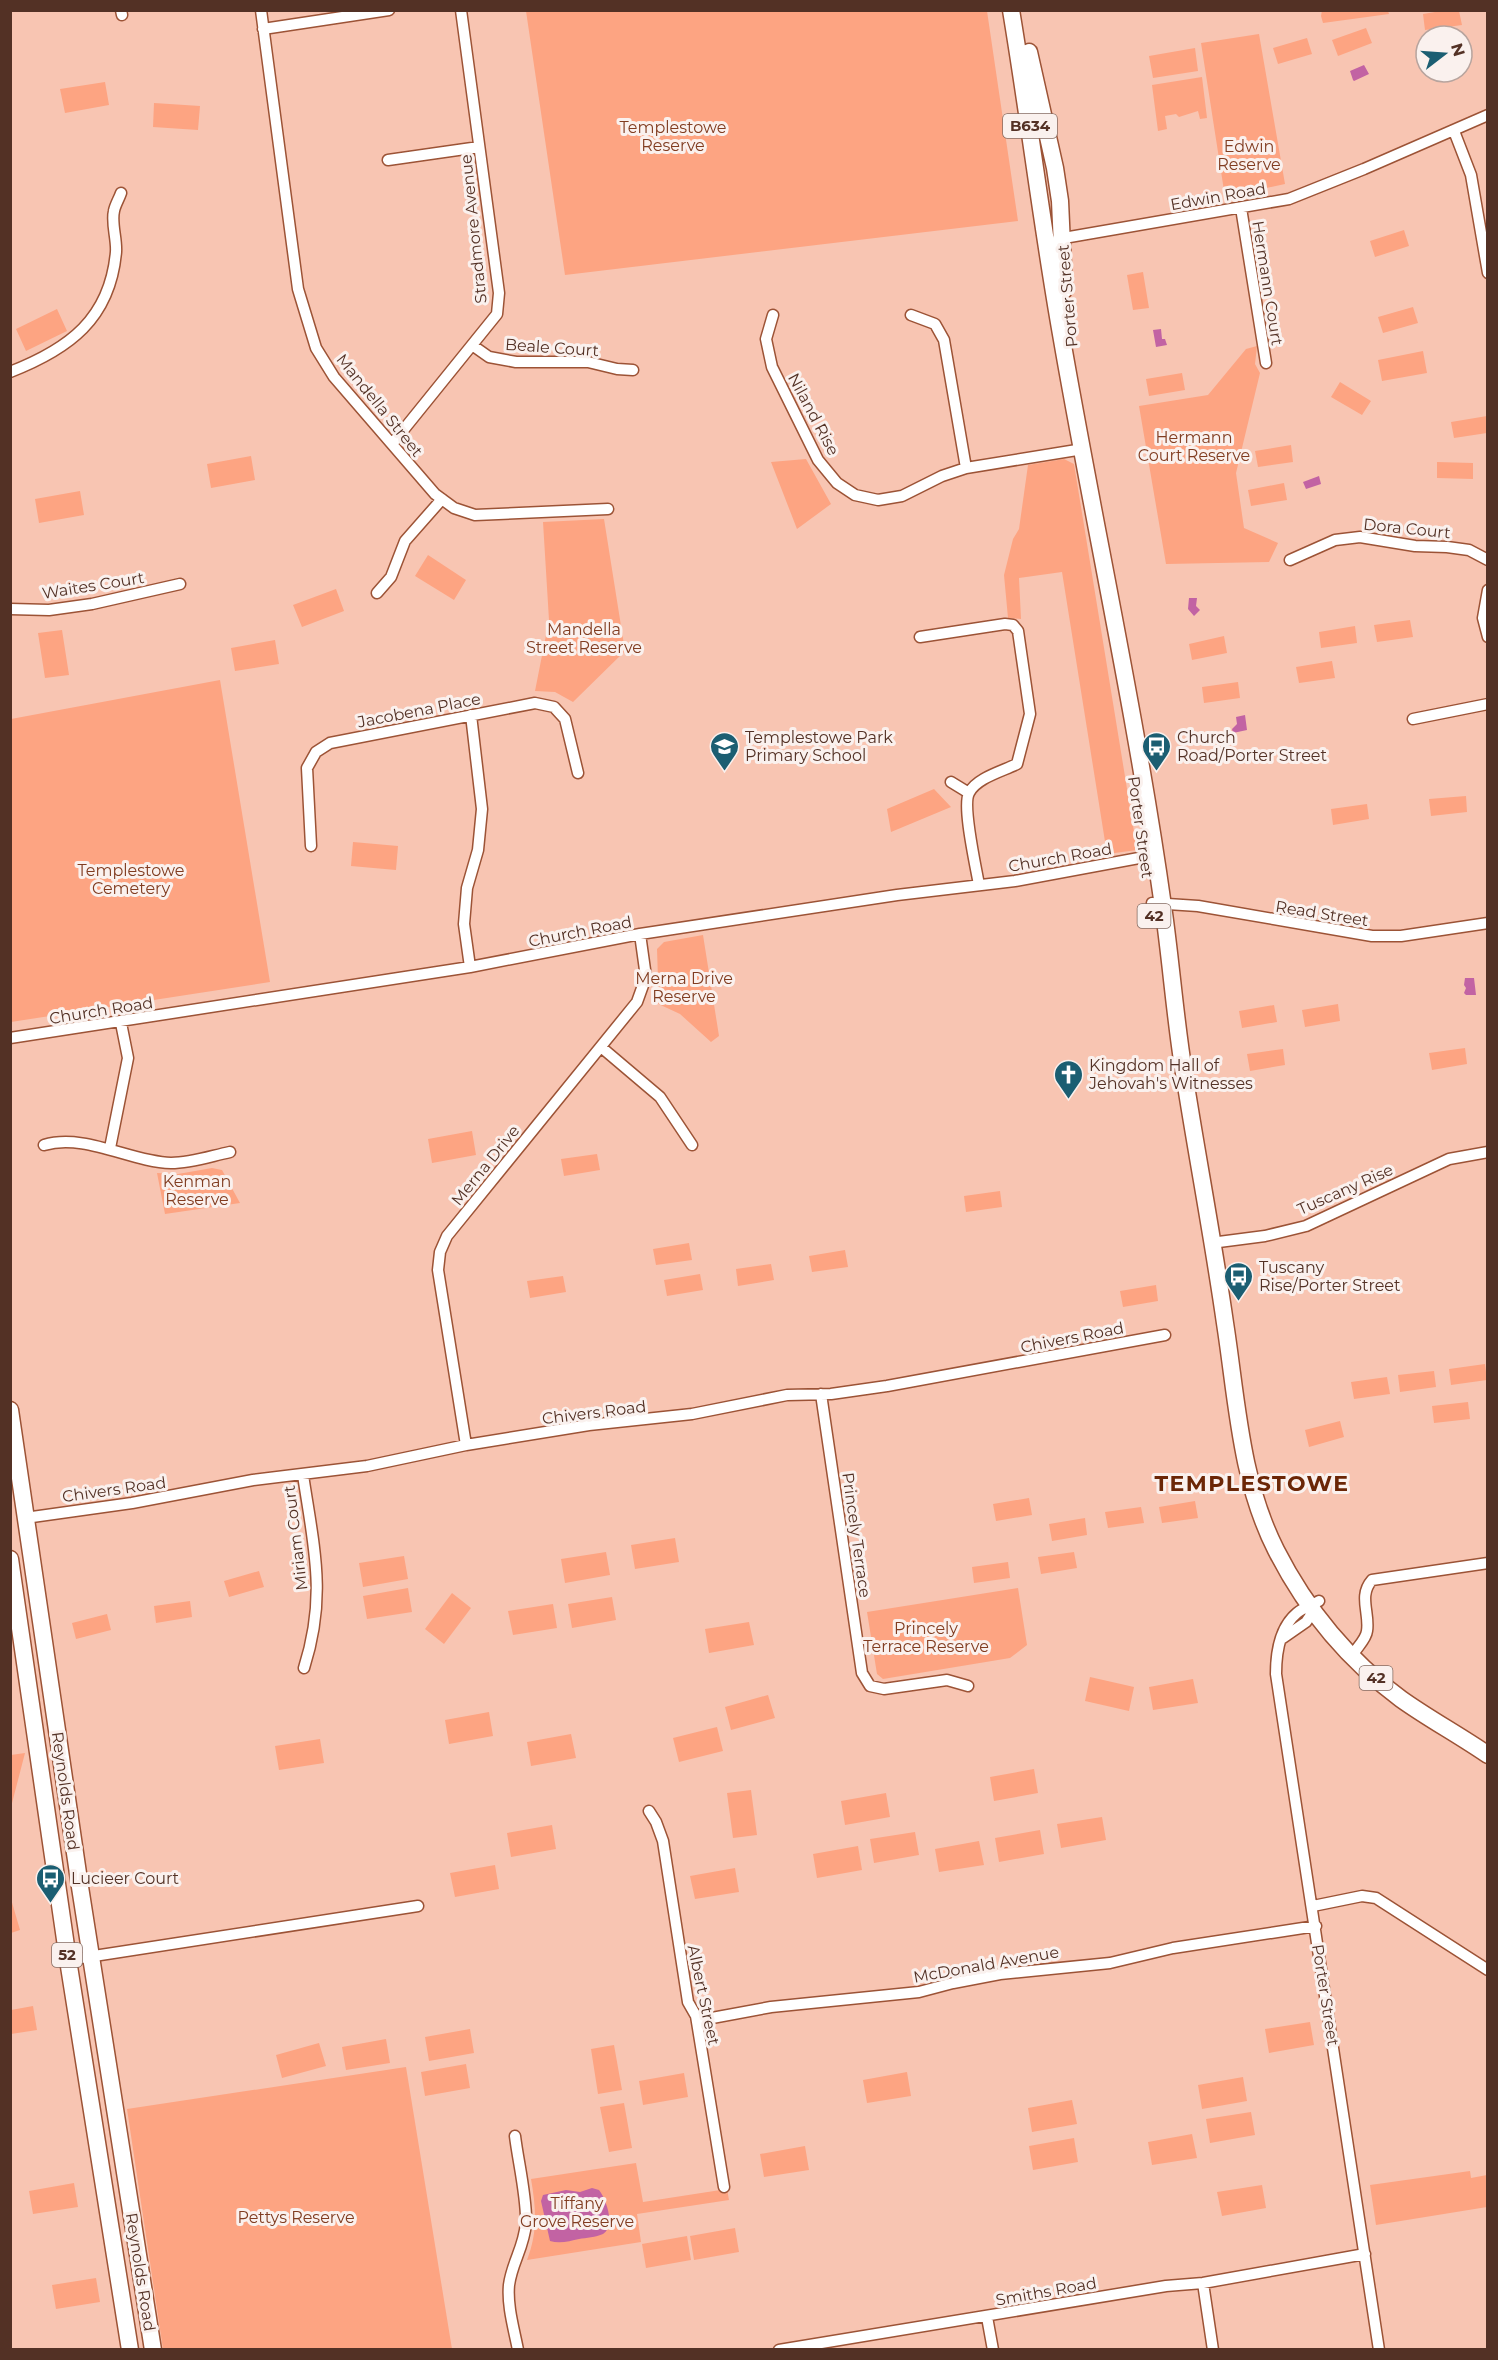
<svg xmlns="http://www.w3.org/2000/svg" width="1498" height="2360" viewBox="0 0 1498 2360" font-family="Montserrat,sans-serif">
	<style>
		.green { fill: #fda482 }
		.water { fill: #c263a3 }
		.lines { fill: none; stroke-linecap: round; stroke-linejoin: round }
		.minor-casing { stroke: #9c5336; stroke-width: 13 }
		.primary-casing { stroke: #9c5336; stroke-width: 19 }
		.minor { stroke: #fff; stroke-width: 10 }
		.primary { stroke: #fff; stroke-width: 16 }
		.labels { text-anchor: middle; stroke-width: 6; stroke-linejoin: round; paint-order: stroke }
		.shield { fill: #faf1ee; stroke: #856b61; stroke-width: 1.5 }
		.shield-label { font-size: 15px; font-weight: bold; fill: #533125 }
		.park-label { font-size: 16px; fill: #813c20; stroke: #faf1ee }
		.street-label { font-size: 16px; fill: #533125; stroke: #faf1ee }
		.poi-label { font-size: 16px; fill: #533125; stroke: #faf1ee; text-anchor: start }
		.district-label { font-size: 22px; font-weight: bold; letter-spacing: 1.5px; fill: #6b2606; stroke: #faf1ee }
	</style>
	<rect width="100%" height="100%" fill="#f8c5b2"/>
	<!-- green -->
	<path class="green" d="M 1322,10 L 1388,11 L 1389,14 L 1323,23 L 1321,16 Z
		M 1447,10 L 1459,11 L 1462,25 L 1425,30 L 1423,14 Z
		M 526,11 L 987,11 L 1018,221 L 565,275 Z
		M 1366,28 L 1372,43 L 1338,56 L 1332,40 Z
		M 1259,34 L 1285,184 L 1225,197 L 1201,43 Z
		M 1307,38 L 1312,54 L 1278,64 L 1273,48 Z
		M 1195,48 L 1198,71 L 1153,78 L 1149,56 Z
		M 1202,77 L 1207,118 L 1200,119 L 1198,111 L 1179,117 L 1176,114 L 1165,116 L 1167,129 L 1158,131 L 1152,85 Z
		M 105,82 L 109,105 L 65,113 L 60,89 Z
		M 154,103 L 200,106 L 198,130 L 153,127 Z
		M 1404,230 L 1409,246 L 1375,257 L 1370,241 Z
		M 1143,272 L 1149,308 L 1133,310 L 1127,275 Z
		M 1413,307 L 1418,323 L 1383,333 L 1378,317 Z
		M 57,309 L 67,331 L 26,351 L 16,329 Z
		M 1257,346 L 1255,364 L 1260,373 L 1236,473 L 1244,528 L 1278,543 L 1269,562 L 1166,564 L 1139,406 L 1208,395 L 1246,349 Z
		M 1423,351 L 1427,373 L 1382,381 L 1378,360 Z
		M 1182,373 L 1185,390 L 1149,396 L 1146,379 Z
		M 1340,382 L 1371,401 L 1362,415 L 1331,397 Z
		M 1487,416 L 1487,433 L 1454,438 L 1451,422 Z
		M 1291,445 L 1293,462 L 1258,467 L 1255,451 Z
		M 251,456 L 255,480 L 211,488 L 207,464 Z
		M 806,459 L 831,504 L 797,529 L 771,462 Z
		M 1064,459 L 1074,464 L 1137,850 L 1107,854 L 1062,572 L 1019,578 L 1021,619 L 1008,618 L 1004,575 L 1013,539 L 1019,529 L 1028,465 Z
		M 1437,462 L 1473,463 L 1473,479 L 1437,478 Z
		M 1284,483 L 1287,500 L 1251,506 L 1248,490 Z
		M 80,491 L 84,515 L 39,523 L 35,499 Z
		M 604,519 L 625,651 L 573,702 L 555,692 L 535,691 L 549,620 L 543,522 Z
		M 428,555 L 466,580 L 454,600 L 415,576 Z
		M 336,589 L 344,611 L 302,627 L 293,605 Z
		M 1410,620 L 1413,637 L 1377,642 L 1374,625 Z
		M 1355,626 L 1357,643 L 1321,648 L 1319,632 Z
		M 62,630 L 69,675 L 45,678 L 38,633 Z
		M 1224,636 L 1227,653 L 1192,660 L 1189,644 Z
		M 275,640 L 279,664 L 235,671 L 231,648 Z
		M 1332,661 L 1335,678 L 1299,683 L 1296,667 Z
		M 220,680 L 270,982 L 11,1022 L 11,719 Z
		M 1238,682 L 1240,698 L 1204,703 L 1202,687 Z
		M 934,789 L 951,807 L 891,832 L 887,809 Z
		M 1466,796 L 1467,812 L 1431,816 L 1429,799 Z
		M 1367,804 L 1369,819 L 1333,825 L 1331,809 Z
		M 353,842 L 398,846 L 396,870 L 351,866 Z
		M 703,935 L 719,1036 L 711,1042 L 680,1014 L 652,1001 L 658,979 L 657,949 L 664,942 Z
		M 1338,1004 L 1340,1021 L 1305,1027 L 1302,1010 Z
		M 1274,1005 L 1277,1022 L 1242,1028 L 1239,1011 Z
		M 1465,1048 L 1467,1064 L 1432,1070 L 1429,1053 Z
		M 1283,1049 L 1285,1065 L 1250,1071 L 1247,1054 Z
		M 472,1131 L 476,1155 L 432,1163 L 428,1139 Z
		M 597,1154 L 600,1170 L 564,1176 L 561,1159 Z
		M 212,1168 L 222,1170 L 240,1203 L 165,1214 L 157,1173 L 178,1174 Z
		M 1000,1191 L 1002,1207 L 966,1212 L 964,1196 Z
		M 689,1243 L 692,1260 L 656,1265 L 653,1249 Z
		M 845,1250 L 848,1267 L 812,1272 L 809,1256 Z
		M 771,1264 L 774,1280 L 738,1286 L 736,1269 Z
		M 700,1274 L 703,1290 L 667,1296 L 664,1280 Z
		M 563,1276 L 566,1292 L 530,1298 L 527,1281 Z
		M 1156,1285 L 1158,1301 L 1123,1307 L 1120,1291 Z
		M 1485,1364 L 1487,1380 L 1451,1385 L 1449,1369 Z
		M 1434,1371 L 1436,1387 L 1400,1392 L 1398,1375 Z
		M 1387,1377 L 1390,1394 L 1354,1399 L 1351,1382 Z
		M 1468,1402 L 1470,1419 L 1434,1423 L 1432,1406 Z
		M 1340,1421 L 1344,1437 L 1309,1447 L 1305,1430 Z
		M 1029,1498 L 1032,1515 L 996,1521 L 993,1504 Z
		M 1195,1501 L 1198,1518 L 1162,1523 L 1159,1507 Z
		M 1141,1507 L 1144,1523 L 1108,1528 L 1105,1512 Z
		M 1085,1518 L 1087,1535 L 1052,1541 L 1049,1524 Z
		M 675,1538 L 679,1562 L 635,1569 L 631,1545 Z
		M 606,1552 L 610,1575 L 565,1583 L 561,1559 Z
		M 1074,1552 L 1077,1568 L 1041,1574 L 1038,1557 Z
		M 404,1556 L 408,1579 L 363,1587 L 359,1563 Z
		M 1008,1562 L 1010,1578 L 974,1583 L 972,1567 Z
		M 259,1571 L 264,1587 L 229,1597 L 224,1581 Z
		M 408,1588 L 412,1612 L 367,1619 L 363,1596 Z
		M 1018,1588 L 1027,1645 L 1010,1658 L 883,1679 L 877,1674 L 867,1612 Z
		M 452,1593 L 471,1608 L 444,1644 L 425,1629 Z
		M 612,1597 L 616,1620 L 572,1628 L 568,1604 Z
		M 190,1601 L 192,1617 L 156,1623 L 154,1606 Z
		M 553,1604 L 557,1628 L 513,1635 L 508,1611 Z
		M 107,1614 L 111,1630 L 76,1639 L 72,1623 Z
		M 749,1622 L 754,1645 L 709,1653 L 705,1629 Z
		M 1090,1677 L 1134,1687 L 1129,1711 L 1085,1701 Z
		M 1193,1679 L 1198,1703 L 1153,1710 L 1149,1687 Z
		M 768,1695 L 775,1718 L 731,1730 L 725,1707 Z
		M 489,1712 L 493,1736 L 449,1744 L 445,1720 Z
		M 717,1727 L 723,1751 L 679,1762 L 673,1738 Z
		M 571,1734 L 576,1758 L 531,1766 L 527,1742 Z
		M 320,1739 L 324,1763 L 279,1770 L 275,1746 Z
		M 25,1753 L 11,1807 L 11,1755 Z
		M 1034,1769 L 1038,1793 L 994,1801 L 990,1777 Z
		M 751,1790 L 757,1835 L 733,1838 L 727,1793 Z
		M 886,1793 L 890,1817 L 845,1825 L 841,1801 Z
		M 1102,1817 L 1106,1840 L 1061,1848 L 1057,1824 Z
		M 552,1825 L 556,1849 L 511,1857 L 507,1833 Z
		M 1040,1830 L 1044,1854 L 999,1862 L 995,1838 Z
		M 915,1832 L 919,1855 L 874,1863 L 870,1839 Z
		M 979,1841 L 984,1865 L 939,1872 L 935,1849 Z
		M 858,1846 L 862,1870 L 817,1878 L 813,1854 Z
		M 495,1865 L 499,1889 L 455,1897 L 450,1873 Z
		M 735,1868 L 739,1892 L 695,1899 L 690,1876 Z
		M 11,1899 L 20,1930 L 11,1933 L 10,1933 Z
		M 33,2006 L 37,2030 L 11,2034 L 11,2010 Z
		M 1310,2022 L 1314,2045 L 1269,2053 L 1265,2029 Z
		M 470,2029 L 474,2053 L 429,2061 L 425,2037 Z
		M 386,2039 L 390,2063 L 346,2070 L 342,2047 Z
		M 319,2043 L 326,2066 L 282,2078 L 276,2055 Z
		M 614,2045 L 622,2090 L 598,2094 L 591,2049 Z
		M 466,2064 L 470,2088 L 425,2096 L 421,2072 Z
		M 406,2067 L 452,2349 L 163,2349 L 127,2109 Z
		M 907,2072 L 911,2096 L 867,2103 L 863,2080 Z
		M 684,2073 L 688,2097 L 643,2105 L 639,2081 Z
		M 1243,2077 L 1247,2101 L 1202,2109 L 1198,2085 Z
		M 1072,2100 L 1077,2124 L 1032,2132 L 1028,2108 Z
		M 624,2103 L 632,2148 L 609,2152 L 600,2107 Z
		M 1251,2112 L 1255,2135 L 1210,2143 L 1206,2119 Z
		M 1192,2134 L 1197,2158 L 1152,2165 L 1148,2142 Z
		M 1074,2138 L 1078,2162 L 1033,2170 L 1029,2146 Z
		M 805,2146 L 809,2170 L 764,2177 L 760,2154 Z
		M 636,2163 L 643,2202 L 727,2189 L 729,2200 L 637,2214 L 641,2242 L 527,2260 C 538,2232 536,2208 531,2179 Z
		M 1470,2171 L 1471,2178 L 1487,2175 L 1487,2207 L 1376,2225 L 1370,2185 Z
		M 74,2183 L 78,2207 L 33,2214 L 29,2191 Z
		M 1262,2185 L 1266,2208 L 1222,2216 L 1217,2192 Z
		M 735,2228 L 739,2252 L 694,2260 L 690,2236 Z
		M 687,2236 L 691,2260 L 646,2268 L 642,2244 Z
		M 96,2278 L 100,2302 L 56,2309 L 52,2285 Z"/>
	<!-- water -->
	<path class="water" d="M 1364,65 L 1369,74 L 1354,81 L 1353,80 L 1350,71 Z
		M 1161,329 L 1162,339 L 1165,339 L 1167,345 L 1156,347 L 1153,330 Z
		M 1319,476 L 1321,484 L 1306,489 L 1303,482 Z
		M 1189,598 L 1197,598 L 1196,606 L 1200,610 L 1194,616 L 1188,609 Z
		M 1245,715 L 1247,730 L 1233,733 L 1232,729 L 1237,724 L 1236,717 Z
		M 1465,978 L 1474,978 L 1476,995 L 1466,995 L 1464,993 L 1466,988 L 1464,985 Z
		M 592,2188 L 599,2190 C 606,2199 616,2226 603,2234 C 596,2237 586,2238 579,2239 C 570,2241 560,2244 550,2241 L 541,2201 L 543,2195 L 566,2190 L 580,2192 Z"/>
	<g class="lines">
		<defs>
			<path id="minor" d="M 121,10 L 122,15
				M 261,10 L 298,289 L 316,348 L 334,377 L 435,494 L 454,508 L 475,515 L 608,509
				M 263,29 L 389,10
				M 1454,131 L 1471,175 L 1488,273
				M 388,160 L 479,147
				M 1241,208 L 1266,363
				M 1058,239 L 1289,199 L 1364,169 L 1488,115
				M 773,315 L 766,339 L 772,367 L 818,460 L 837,483 L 855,495 L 878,500 L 902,496 L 942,476 L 966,468 L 1083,449
				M 911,315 L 935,324 L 944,340 L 966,468
				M 472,345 L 489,357 L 516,362 L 588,362 L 617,369 L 633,370
				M 10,372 C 69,349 110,319 116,252 C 117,239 111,223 114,211 C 115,205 119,199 121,193
				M 392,444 L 497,314 L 499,293 L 461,10
				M 1290,560 L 1335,540 L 1360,537 L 1415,546 L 1447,547 L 1469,550 L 1488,560
				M 1488,590 L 1483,618 L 1488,637
				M 377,593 L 391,577 L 405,541 L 442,499
				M 10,609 L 49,610 L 92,604 L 180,584
				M 920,637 L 1005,624 L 1013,625 L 1018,631 L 1030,714 L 1017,764 C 1003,771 976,778 969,793 C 962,806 976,867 979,885
				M 1413,719 L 1488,704
				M 951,782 L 969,793
				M 311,846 L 307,768 L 316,752 L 330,743 L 535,703 L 554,707 L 565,719 L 578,773
				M 1152,903 L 1198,906 L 1372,936 L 1401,936 L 1488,923
				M 470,967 L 464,924 L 467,888 L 478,850 L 482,809 L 471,715
				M 10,1038 L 470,967 L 640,934 L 897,895 L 1015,881 L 1155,855
				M 601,1047 L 660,1097 L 692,1145
				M 44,1145 C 85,1133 131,1162 171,1163 C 191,1163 211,1156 230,1152
				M 110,1148 L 128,1058 L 121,1023
				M 1211,1243 L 1265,1236 L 1306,1226 L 1449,1159 L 1488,1152
				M 821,1394 L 862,1673 L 870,1686 L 884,1689 L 947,1680 L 968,1686
				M 466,1445 L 438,1270 L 440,1252 L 447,1236 L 637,1002 L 646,977 L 640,934
				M 303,1475 C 314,1548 327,1596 304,1668
				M 25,1518 L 132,1503 L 253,1480 L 367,1466 L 466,1445 L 589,1425 L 692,1414 L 787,1395 L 831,1394 L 887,1386 L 1165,1335
				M 1319,1601 C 1312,1605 1303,1608 1297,1613 C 1280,1627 1276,1653 1276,1674 L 1379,2350
				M 1283,1638 L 1306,1622 L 1315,1609
				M 1352,1656 C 1356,1648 1366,1640 1367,1631 C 1370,1613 1358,1596 1372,1580 L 1488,1563
				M 649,1811 L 656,1822 L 663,1841 L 688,2002 L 696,2016 L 724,2187
				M 1313,1906 L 1362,1896 L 1376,1898 L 1488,1970
				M 68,1960 L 418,1906
				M 696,2016 L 712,2018 L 771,2007 L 919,1992 L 953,1983 L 1000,1974 L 1110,1963 L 1173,1948 L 1316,1926
				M 515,2136 C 518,2161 527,2198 526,2223 C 524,2248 512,2262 509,2285 C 507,2306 514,2329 518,2350
				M 1203,2283 L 1213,2350
				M 987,2317 L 993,2350
				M 779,2350 L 1166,2286 L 1203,2283 L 1365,2254"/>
			<path id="primary" d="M 1011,10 C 1029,118 1042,227 1061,334 C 1094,525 1136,714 1163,906 C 1171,961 1175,1018 1184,1073 C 1197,1156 1213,1239 1225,1323 C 1237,1400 1240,1479 1276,1550 C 1306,1609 1348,1660 1401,1699 C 1429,1719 1459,1735 1488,1755
				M 1029,52 L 1055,168 L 1060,201 L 1064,290
				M 10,1410 L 80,1887 L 153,2350
				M 10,1559 L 68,1960 L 130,2350"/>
		</defs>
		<!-- minor casing -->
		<use href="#minor" class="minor-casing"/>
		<!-- primary casing -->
		<use href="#primary" class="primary-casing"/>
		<!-- minor -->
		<use href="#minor" class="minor"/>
		<!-- primary -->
		<use href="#primary" class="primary"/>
	</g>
	<!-- icons -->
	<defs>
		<symbol id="school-pin" viewBox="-11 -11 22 30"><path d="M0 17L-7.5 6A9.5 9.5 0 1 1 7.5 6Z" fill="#1b5e72" stroke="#faf1ee"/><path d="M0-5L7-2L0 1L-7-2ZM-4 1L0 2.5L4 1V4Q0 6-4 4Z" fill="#fff"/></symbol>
		<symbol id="bus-pin" viewBox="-11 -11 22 30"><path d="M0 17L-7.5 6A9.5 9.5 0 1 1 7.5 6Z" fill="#1b5e72" stroke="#faf1ee"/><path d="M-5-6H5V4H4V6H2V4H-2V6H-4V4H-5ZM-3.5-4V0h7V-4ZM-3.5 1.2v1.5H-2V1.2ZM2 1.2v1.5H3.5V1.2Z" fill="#fff"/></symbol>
		<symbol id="church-pin" viewBox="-11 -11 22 30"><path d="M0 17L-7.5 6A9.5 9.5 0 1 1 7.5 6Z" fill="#1b5e72" stroke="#faf1ee"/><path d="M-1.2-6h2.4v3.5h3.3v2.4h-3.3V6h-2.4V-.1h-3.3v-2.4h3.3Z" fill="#fff"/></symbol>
	</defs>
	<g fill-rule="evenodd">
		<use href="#school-pin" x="708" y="730" width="33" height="45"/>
		<use href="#bus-pin" x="1140" y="730" width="33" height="45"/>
		<use href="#church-pin" x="1052" y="1058" width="33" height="45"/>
		<use href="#bus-pin" x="1222" y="1260" width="33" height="45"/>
		<use href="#bus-pin" x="34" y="1862" width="33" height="45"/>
	</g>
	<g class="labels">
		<!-- shield labels -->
		<g class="shield">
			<rect x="1003" y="114" width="54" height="24" rx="4.5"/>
			<rect x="1137.5" y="904" width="33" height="24" rx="4.5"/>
			<rect x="1359.5" y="1666" width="33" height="24" rx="4.5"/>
			<rect x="52" y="1943" width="30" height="24" rx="4.5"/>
		</g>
		<g class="shield-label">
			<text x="1030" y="131">B634</text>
			<text x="1154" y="921">42</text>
			<text x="1376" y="1683">42</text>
			<text x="67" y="1960">52</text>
		</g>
		<!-- park labels -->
		<g class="park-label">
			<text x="673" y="133">Templestowe<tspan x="673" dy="18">Reserve</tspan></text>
			<text x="1249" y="152">Edwin<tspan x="1249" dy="18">Reserve</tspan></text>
			<text x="1194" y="443">Hermann<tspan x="1194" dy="18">Court Reserve</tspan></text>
			<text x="584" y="635">Mandella<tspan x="584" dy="18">Street Reserve</tspan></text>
			<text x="131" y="876">Templestowe<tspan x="131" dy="18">Cemetery</tspan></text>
			<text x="684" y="984">Merna Drive<tspan x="684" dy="18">Reserve</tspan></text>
			<text x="197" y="1187">Kenman<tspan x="197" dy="18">Reserve</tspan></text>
			<text x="926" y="1634">Princely<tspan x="926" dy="18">Terrace Reserve</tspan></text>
			<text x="577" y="2209">Tiffany<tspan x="577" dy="18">Grove Reserve</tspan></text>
			<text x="296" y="2223">Pettys Reserve</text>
		</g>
		<!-- street labels -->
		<g class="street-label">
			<text transform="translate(1218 196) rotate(-10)" y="6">Edwin Road</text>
			<text transform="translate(473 229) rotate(-96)" y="6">Stradmore Avenue</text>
			<text transform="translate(1268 283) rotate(81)" y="6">Hermann Court</text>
			<text transform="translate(1067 296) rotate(-95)" y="6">Porter Street</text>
			<text transform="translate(552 347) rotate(4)" y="6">Beale Court</text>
			<text transform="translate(380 405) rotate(51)" y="6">Mandella Street</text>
			<text transform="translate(814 414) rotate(62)" y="6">Niland Rise</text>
			<text transform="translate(1407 528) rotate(6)" y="6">Dora Court</text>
			<text transform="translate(93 585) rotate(-9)" y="6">Waites Court</text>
			<text transform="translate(419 710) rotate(-11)" y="6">Jacobena Place</text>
			<text transform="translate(1141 827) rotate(82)" y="6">Porter Street</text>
			<text transform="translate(1060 857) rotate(-10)" y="6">Church Road</text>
			<text transform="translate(1322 913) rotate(9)" y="6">Read Street</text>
			<text transform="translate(580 931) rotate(-11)" y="6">Church Road</text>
			<text transform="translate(101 1010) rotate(-9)" y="6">Church Road</text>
			<text transform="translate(485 1165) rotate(-51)" y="6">Merna Drive</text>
			<text transform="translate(1345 1189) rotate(-24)" y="6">Tuscany Rise</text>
			<text transform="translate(1072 1337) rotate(-11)" y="6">Chivers Road</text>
			<text transform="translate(594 1412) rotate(-7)" y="6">Chivers Road</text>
			<text transform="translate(114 1489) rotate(-8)" y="6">Chivers Road</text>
			<text transform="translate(857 1535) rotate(82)" y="6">Princely Terrace</text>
			<text transform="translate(295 1538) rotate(-97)" y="6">Miriam Court</text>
			<text transform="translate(66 1791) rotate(82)" y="6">Reynolds Road</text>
			<text transform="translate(986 1964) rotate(-10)" y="6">McDonald Avenue</text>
			<text transform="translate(704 1995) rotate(78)" y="6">Albert Street</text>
			<text transform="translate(1326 1995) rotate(81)" y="6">Porter Street</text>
			<text transform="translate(141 2272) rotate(81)" y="6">Reynolds Road</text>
			<text transform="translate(1046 2291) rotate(-10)" y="6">Smiths Road</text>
		</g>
		<!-- poi labels -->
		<g class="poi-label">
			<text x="745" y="743">Templestowe Park<tspan x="745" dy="18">Primary School</tspan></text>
			<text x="1177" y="743">Church<tspan x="1177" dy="18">Road/Porter Street</tspan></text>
			<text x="1089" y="1071">Kingdom Hall of<tspan x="1089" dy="18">Jehovah's Witnesses</tspan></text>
			<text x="1259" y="1273">Tuscany<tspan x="1259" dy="18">Rise/Porter Street</tspan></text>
			<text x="71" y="1884">Lucieer Court</text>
		</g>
		<!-- district labels -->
		<g class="district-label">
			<text x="1252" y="1491">TEMPLESTOWE</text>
		</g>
	</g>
	<!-- border -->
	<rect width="1498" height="2360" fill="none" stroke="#533125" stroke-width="24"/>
	<!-- north arrow -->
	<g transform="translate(1444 54) rotate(73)"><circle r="28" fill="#faf1ee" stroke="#b7a49e" stroke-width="1.5"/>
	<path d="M0-4.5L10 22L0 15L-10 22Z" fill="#1b5e72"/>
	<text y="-9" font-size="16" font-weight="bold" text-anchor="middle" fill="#533125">N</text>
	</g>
</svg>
